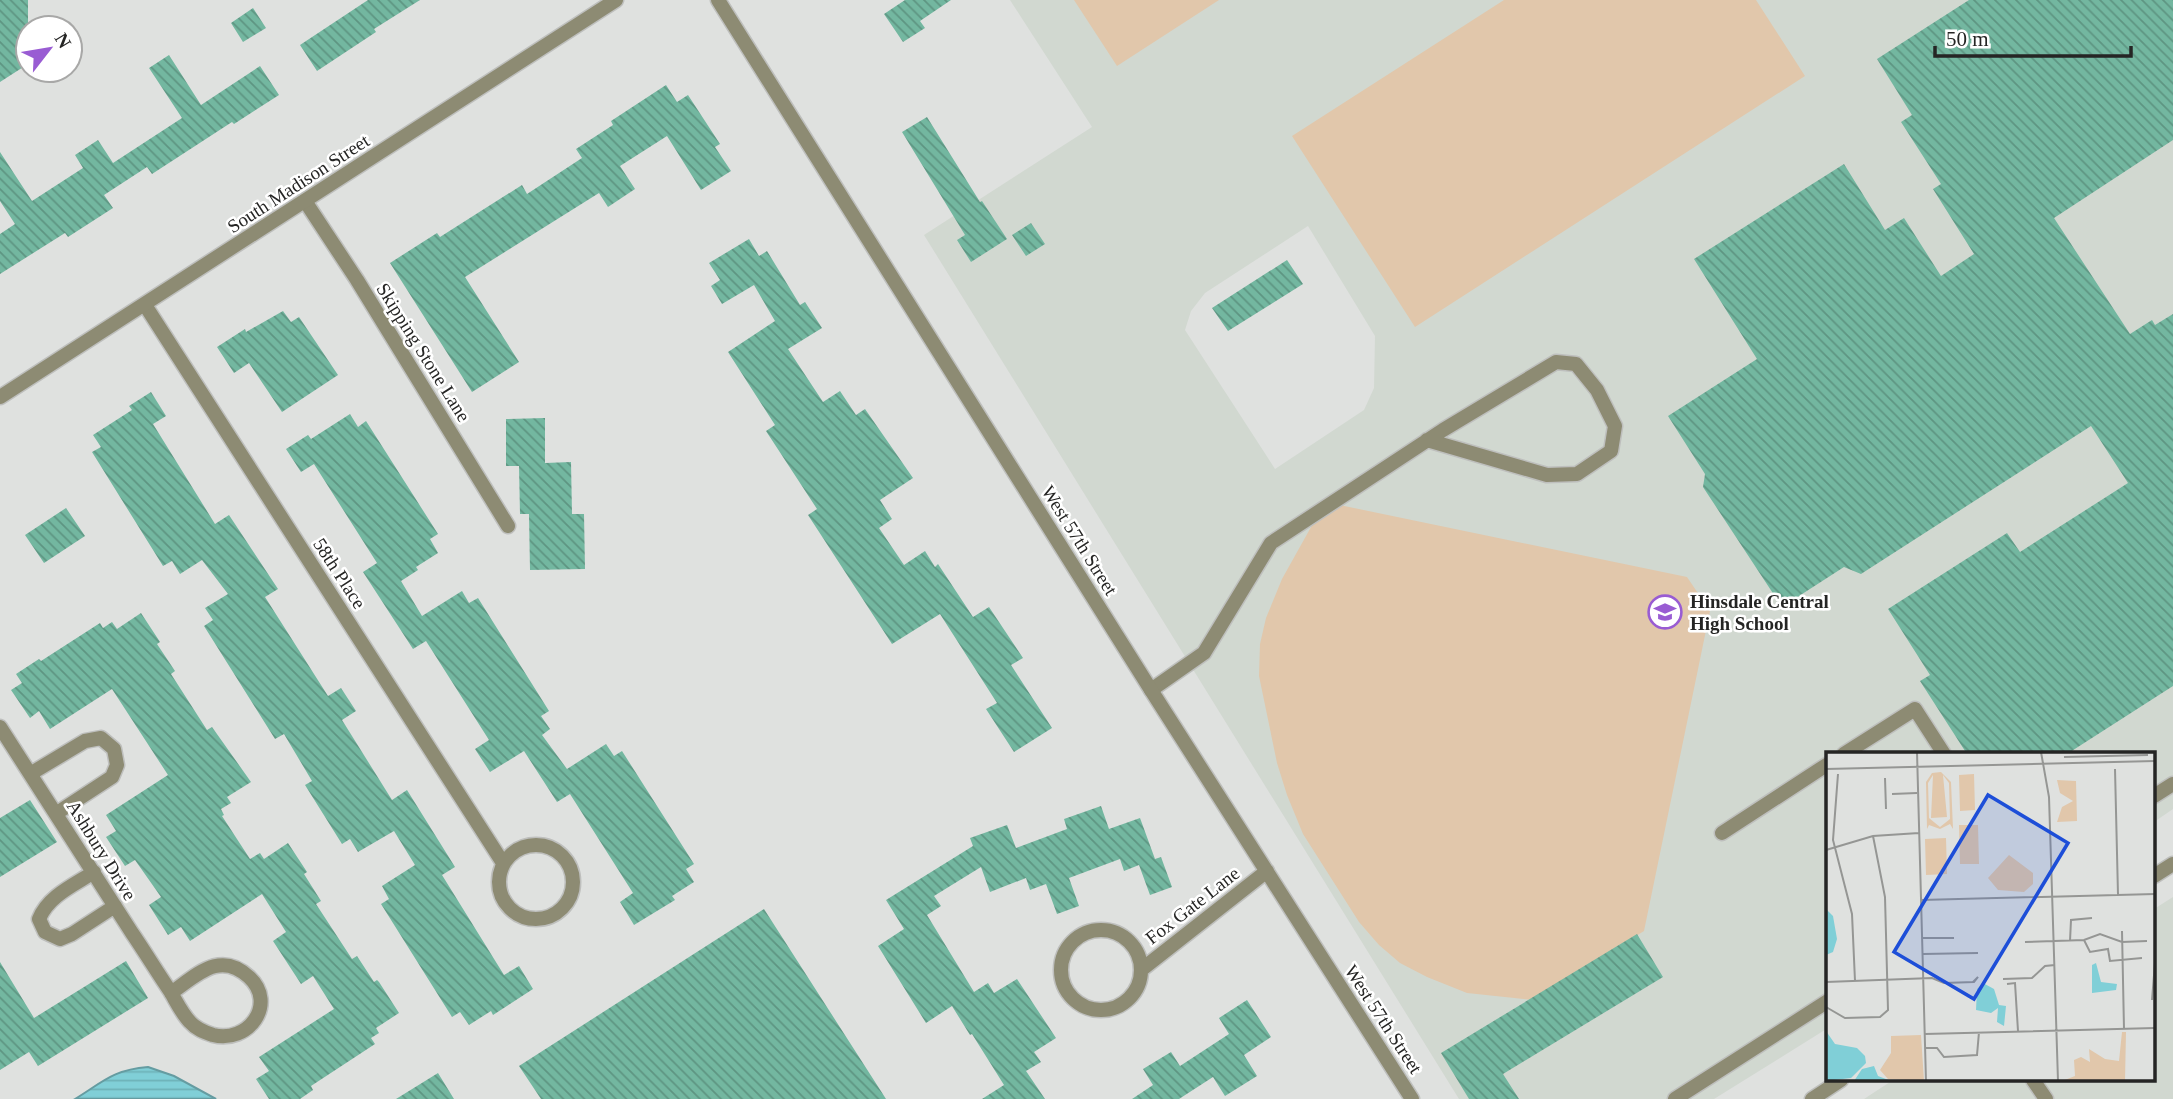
<svg xmlns="http://www.w3.org/2000/svg" width="2173" height="1099" viewBox="0 0 2173 1099" font-family="Georgia,serif">
	<style>
		.built { fill: #d1d8d0; fill-rule: evenodd }
		.pitch { fill: #e1c7ab }
		.water { fill: url(#water-rules); stroke: #659ca1; stroke-width: 2 }
		.building { fill: url(#building-back-hatch) }
		.lines { fill: none; stroke-linecap: round; stroke-linejoin: round }
		.service-casing { stroke: #bebfbd; stroke-width: 17 }
		.minor-casing { stroke: #bebfbd; stroke-width: 17 }
		.tertiary-casing { stroke: #bebfbd; stroke-width: 17 }
		.service { stroke: #8d8b73; stroke-width: 14 }
		.minor { stroke: #8d8b73; stroke-width: 14 }
		.tertiary { stroke: #8d8b73; stroke-width: 14 }
		.labels { text-anchor: middle; stroke-width: 5; stroke-linejoin: round; paint-order: stroke }
		.street-label { font-size: 19px; fill: #252524; stroke: #fff }
		.poi-label { font-size: 19px; font-weight: bold; fill: #252524; stroke: #fff; text-anchor: start }
		.inset-road { fill: none; stroke: #959694; stroke-width: 2 }
		.view { fill: #1d4ed8; fill-opacity: 0.15; stroke: #1d4ed8; stroke-width: 3.5 }
		.inset-edge { fill: none; stroke: #252524; stroke-width: 3.5 }
	</style>
	<defs>
		<pattern id="water-rules" width="6" height="5" patternUnits="userSpaceOnUse" patternTransform="scale(1.75)"><rect width="6" height="5" fill="#80cfd7"/><path d="M0 2.5h6" fill="none" stroke="#6eb2b8"/></pattern>
		<pattern id="building-back-hatch" width="6" height="6" patternUnits="userSpaceOnUse" patternTransform="scale(1.75)"><rect width="6" height="6" fill="#73b7a0"/><path d="M-1 5l2 2M0 0l6 6M5-1l2 2" fill="none" stroke="#5e9582"/></pattern>
	</defs>
	<rect width="100%" height="100%" fill="#dfe1df"/>
	<!-- built -->
	<path class="built" d="M 1010,0 L 2173,0 L 2173,809 L 2154,822 L 2154,754 L 1828,754 L 1828,1028 L 1714,1099 L 1459,1099 L 924,235 L 1092,127 ZM 1308,226 L 1375,336 L 1374,388 L 1364,410 L 1275,469 L 1185,330 L 1191,311 L 1205,293 Z
		M 2173,897 L 2173,1099 L 1864,1099 L 1893,1080 L 2154,1080 L 2154,909 Z"/>
	<!-- pitch -->
	<path class="pitch" d="M 1074,0 L 1219,0 L 1117,66 Z
		M 1504,0 L 1756,0 L 1805,76 L 1415,327 L 1292,136 Z
		M 1325,502 L 1687,577 L 1710,611 L 1644,931 L 1533,1000 L 1467,993 L 1427,977 L 1400,963 L 1379,945 L 1359,922 L 1303,834 L 1287,795 L 1277,763 L 1259,676 L 1260,644 L 1266,618 L 1282,579 Z"/>
	<!-- water -->
	<path class="water" d="M 148,1067 L 174,1076 L 216,1099 L 75,1099 C 103,1082 112,1070 148,1067 Z"/>
	<!-- building -->
	<path class="building" d="M 0,0 L 28,0 L 28,64 L 0,82 Z
		M 368,0 L 420,0 L 374,29 L 376,32 L 317,71 L 300,45 Z
		M 905,0 L 951,0 L 920,21 L 925,28 L 903,42 L 884,14 Z
		M 1969,0 L 2173,0 L 2173,140 L 2054,218 L 2130,334 L 2152,320 L 2155,325 L 2173,314 L 2173,686 L 2067,754 L 1967,754 L 1920,681 L 1930,675 L 1888,609 L 2007,533 L 2020,552 L 2128,483 L 2091,426 L 1861,574 L 1844,567 L 1782,607 L 1703,487 L 1705,474 L 1668,416 L 1757,359 L 1694,259 L 1844,164 L 1885,230 L 1904,218 L 1941,276 L 1974,254 L 1933,189 L 1941,184 L 1901,122 L 1912,115 L 1877,59 Z
		M 253,8 L 266,28 L 243,42 L 231,23 Z
		M 169,55 L 201,105 L 260,66 L 279,95 L 234,124 L 232,122 L 152,174 L 147,167 L 104,195 L 113,208 L 68,237 L 65,233 L 0,274 L 0,234 L 15,224 L 0,201 L 0,152 L 32,201 L 83,168 L 75,155 L 98,140 L 113,163 L 182,118 L 149,68 Z
		M 666,85 L 677,102 L 688,95 L 720,144 L 715,147 L 731,171 L 701,190 L 667,136 L 620,166 L 635,189 L 608,207 L 599,193 L 465,277 L 519,362 L 472,392 L 390,263 L 437,233 L 440,237 L 522,185 L 527,194 L 582,158 L 576,149 L 613,125 L 611,121 Z
		M 927,117 L 980,202 L 982,201 L 1007,239 L 971,262 L 957,240 L 965,235 L 902,132 Z
		M 1031,223 L 1045,244 L 1026,256 L 1012,235 Z
		M 749,239 L 759,256 L 767,251 L 800,305 L 805,302 L 822,328 L 788,349 L 823,402 L 840,391 L 856,415 L 865,409 L 913,478 L 880,500 L 892,519 L 879,528 L 904,565 L 925,551 L 935,567 L 938,564 L 973,617 L 989,607 L 1023,658 L 1011,665 L 1052,728 L 1014,752 L 986,709 L 997,703 L 940,614 L 892,644 L 808,515 L 817,509 L 766,431 L 775,425 L 728,352 L 775,321 L 754,285 L 722,304 L 711,286 L 720,280 L 709,263 Z
		M 1287,260 L 1303,284 L 1228,331 L 1212,308 Z
		M 283,311 L 291,322 L 299,317 L 338,375 L 282,412 L 249,363 L 234,373 L 217,347 L 245,329 L 246,332 Z
		M 151,392 L 166,416 L 153,424 L 215,524 L 229,515 L 278,589 L 265,597 L 328,696 L 341,688 L 356,711 L 342,720 L 392,800 L 407,790 L 455,867 L 442,875 L 504,975 L 519,966 L 533,989 L 493,1015 L 491,1011 L 469,1025 L 460,1012 L 452,1017 L 381,904 L 389,899 L 382,886 L 415,865 L 394,831 L 358,852 L 350,839 L 342,844 L 305,785 L 312,781 L 284,734 L 275,739 L 204,626 L 213,620 L 205,608 L 228,594 L 202,560 L 180,574 L 172,561 L 163,566 L 92,452 L 101,447 L 93,435 L 132,410 L 129,406 Z
		M 350,414 L 358,427 L 366,421 L 438,534 L 430,539 L 438,553 L 416,567 L 418,570 L 401,581 L 422,616 L 462,591 L 469,603 L 478,598 L 549,711 L 541,716 L 550,729 L 542,735 L 567,769 L 606,744 L 614,756 L 622,751 L 694,864 L 686,869 L 694,882 L 672,896 L 675,900 L 634,925 L 620,902 L 633,893 L 570,794 L 557,802 L 524,751 L 490,772 L 475,749 L 489,740 L 426,641 L 413,649 L 363,572 L 377,563 L 314,464 L 301,472 L 286,449 L 308,435 L 311,439 Z
		M 545,418 L 545,463 L 571,462 L 572,514 L 584,514 L 585,569 L 530,570 L 529,514 L 520,514 L 519,466 L 506,466 L 506,419 Z
		M 66,508 L 85,536 L 44,563 L 25,535 Z
		M 141,613 L 160,642 L 157,644 L 175,671 L 171,674 L 207,730 L 212,727 L 251,782 L 227,797 L 231,803 L 221,809 L 224,815 L 222,816 L 250,859 L 260,853 L 264,859 L 288,843 L 307,872 L 304,874 L 321,901 L 316,904 L 352,959 L 357,956 L 374,982 L 377,980 L 379,982 L 399,1013 L 376,1028 L 379,1033 L 371,1038 L 375,1044 L 311,1086 L 313,1090 L 300,1099 L 269,1099 L 256,1079 L 269,1071 L 259,1057 L 334,1009 L 313,976 L 301,984 L 273,941 L 286,932 L 262,894 L 190,941 L 181,927 L 168,935 L 149,905 L 161,897 L 135,860 L 125,866 L 106,837 L 116,831 L 106,815 L 168,775 L 112,689 L 50,729 L 39,711 L 30,718 L 11,690 L 22,683 L 16,674 L 39,659 L 41,661 L 100,623 L 103,628 L 112,622 L 117,629 Z
		M 30,800 L 57,842 L 0,877 L 0,818 Z
		M 1101,806 L 1109,829 L 1140,818 L 1155,859 L 1161,857 L 1172,887 L 1150,895 L 1139,865 L 1124,871 L 1120,859 L 1069,878 L 1079,906 L 1057,914 L 1046,884 L 1030,890 L 1026,878 L 990,892 L 981,867 L 934,896 L 941,906 L 927,915 L 974,992 L 988,983 L 994,993 L 1017,979 L 1056,1038 L 1034,1052 L 1041,1062 L 1026,1071 L 1045,1099 L 982,1099 L 1004,1085 L 972,1034 L 970,1035 L 952,1006 L 926,1023 L 878,946 L 904,929 L 886,900 L 973,846 L 970,838 L 1007,825 L 1016,848 L 1067,829 L 1064,819 Z
		M 764,909 L 886,1099 L 541,1099 L 519,1066 Z
		M 1637,934 L 1663,977 L 1503,1074 L 1519,1099 L 1469,1099 L 1441,1053 Z
		M 126,961 L 148,998 L 38,1066 L 29,1052 L 0,1070 L 0,962 L 34,1018 Z
		M 1247,1000 L 1271,1037 L 1244,1055 L 1257,1076 L 1225,1096 L 1213,1077 L 1179,1099 L 1132,1099 L 1153,1085 L 1143,1069 L 1171,1052 L 1180,1066 L 1229,1034 L 1219,1018 Z
		M 438,1073 L 454,1099 L 396,1099 Z"/>
	<g class="lines">
		<defs>
			<path id="service" d="M 1151,690 L 1204,653 L 1271,543 L 1443,430 L 1556,362 L 1576,364 L 1597,390 L 1615,426 L 1611,451 L 1577,474 L 1547,475 L 1427,440
				M 1844,754 L 1915,709 L 1944,754
				M 2154,796 L 2173,784
				M 1722,833 L 1828,764
				M 2033,1080 L 2046,1099
				M 1675,1099 L 1828,1001"/>
			<path id="minor" d="M 718,0 L 1151,690 L 1412,1099
				M 305,201 L 357,280 L 508,526
				M 145,305 L 503,863
				M 0,727 C 44,795 88,864 132,933 C 145,952 157,972 170,991 C 176,1001 182,1014 190,1022 C 196,1029 204,1032 213,1035 C 248,1044 278,1004 249,977 C 220,950 197,975 171,993
				M 30,774 L 85,741 L 101,738 L 114,749 L 117,765 L 112,777 L 57,813
				M499 882a37 37 0 1 1 74 0a37 37 0 1 1-74 0Z
				M 94,872 C 74,885 48,896 39,919 L 45,932 L 60,939 L 72,934 L 115,906
				M 2154,876 L 2173,864
				M1061 970a40 40 0 1 1 80 0a40 40 0 1 1-80 0Z
				M 1141,970 L 1267,871
				M 1812,1099 L 1841,1080"/>
			<path id="tertiary" d="M 0,397 L 616,0"/>
		</defs>
		<!-- service casing -->
		<use href="#service" class="service-casing"/>
		<!-- minor casing -->
		<use href="#minor" class="minor-casing"/>
		<!-- tertiary casing -->
		<use href="#tertiary" class="tertiary-casing"/>
		<!-- service -->
		<use href="#service" class="service"/>
		<!-- minor -->
		<use href="#minor" class="minor"/>
		<!-- tertiary -->
		<use href="#tertiary" class="tertiary"/>
	</g>
	<!-- icons -->
	<defs>
		<symbol id="school-ring" viewBox="-11 -11 22 22"><circle r="9.5" fill="#fff" stroke="#995cd3" stroke-width="1.5"/><path d="M0-5L7-2L0 1L-7-2ZM-4 1L0 2.5L4 1V4Q0 6-4 4Z" fill="#995cd3"/></symbol>
	</defs>
	<g fill-rule="evenodd">
		<use href="#school-ring" x="1646" y="593" width="38" height="38"/>
	</g>
	<g class="labels">
		<!-- street labels -->
		<g class="street-label">
			<text transform="translate(298 183) rotate(-33)" y="7">South Madison Street</text>
			<text transform="translate(424 352) rotate(58)" y="7">Skipping Stone Lane</text>
			<text transform="translate(1080 540) rotate(58)" y="7">West 57th Street</text>
			<text transform="translate(340 573) rotate(57)" y="7">58th Place</text>
			<text transform="translate(102 850) rotate(58)" y="7">Ashbury Drive</text>
			<text transform="translate(1192 905) rotate(-38)" y="7">Fox Gate Lane</text>
			<text transform="translate(1384 1019) rotate(57)" y="7">West 57th Street</text>
		</g>
		<!-- poi labels -->
		<g class="poi-label">
			<text x="1690" y="608">Hinsdale Central<tspan x="1690" dy="22">High School</tspan></text>
		</g>
	</g>
	<!-- overview -->
	<g transform="translate(1826 752)">
		<rect width="329" height="329" fill="#dfe1df"/>
		<path d="M 95,283 L 98,329 L 62,327 L 54,318 L 65,301 L 65,284 Z" fill="#e1c7ab"/>
		<path d="M 296,280 L 300,280 L 299,329 L 236,329 L 249,324 L 248,308 L 255,305 L 264,310 L 263,297 L 279,307 L 293,309 Z" fill="#e1c7ab"/>
		<path d="M 115,20 L 125,30 L 127,77 L 124,72 L 114,77 L 103,73 L 101,77 L 100,30 L 106,21 ZM 107,23 L 105,66 L 121,65 L 117,23 L 123,31 L 124,67 L 114,75 L 103,66 L 102,31 ZM 148,22 L 149,58 L 134,59 L 133,23 ZM 231,28 L 250,29 L 251,69 L 231,70 L 236,55 L 247,49 L 234,41 ZM 133,73 L 152,73 L 153,112 L 134,112 ZM 120,86 L 121,122 L 100,123 L 99,87 ZM 183,103 L 207,121 L 207,132 L 198,140 L 172,138 L 162,126 Z" fill="#e1c7ab" fill-rule="evenodd"/>
		<path d="M 0,157 L 7,164 L 11,187 L 7,200 L 0,203 ZM 270,211 L 275,230 L 291,232 L 290,238 L 266,241 L 266,213 ZM 157,231 L 168,237 L 173,253 L 180,254 L 178,274 L 171,270 L 172,256 L 165,261 L 150,258 L 151,237 ZM 0,279 L 9,292 L 31,296 L 39,304 L 40,311 L 25,326 L 0,329 ZM 48,314 L 52,324 L 65,329 L 28,329 L 36,317 Z" fill="#80cfd7"/>
		<path class="inset-road" d="M 91,0 L 100,329M 215,0 L 223,45 L 232,329M 238,5 L 322,3M 0,17 L 329,9M 289,17 L 292,143M 12,22 L 7,88 L 26,162 L 29,229M 59,26 L 60,57M 66,42 L 91,41M 0,98 L 47,84 L 93,81M 95,148 L 329,142M 296,179 L 298,277M 96,186 L 128,186M 258,188 L 264,200 L 282,197 L 284,209 L 316,206M 244,189 L 245,168 L 266,166M 199,190 L 258,188 L 274,182 L 296,190 L 321,189M 97,202 L 152,201M 177,227 L 206,226 L 219,214 L 229,213M 0,230 L 106,226 L 118,231 L 148,230 L 152,225 L 147,230M 181,232 L 189,231 L 192,279M 326,248 L 329,211M 0,255 L 19,266 L 54,265 L 62,258 L 59,145 L 47,84M 99,282 L 329,276M 99,296 L 111,296 L 118,305 L 151,303 L 153,280"/>
		<path class="view" d="M 162,43 L 242,91 L 148,247 L 68,200 Z"/>
		<rect width="329" height="329" class="inset-edge"/>
	</g>
	<!-- north arrow -->
	<g transform="translate(49 49) rotate(59)"><circle r="33" fill="#ffffff" stroke="#a8a8a7" stroke-width="2"/>
	<path d="M0-5L12 26L0 18L-12 26Z" fill="#995cd3"/>
	<text y="-10" font-size="19" font-weight="bold" text-anchor="middle" fill="#252524">N</text>
	</g>
	<!-- scale -->
	<path d="M1935 46v10h196v-10" fill="none" stroke="#252524" stroke-width="3.5"/>
	<text x="1946" y="46" font-size="21" fill="#252524" stroke="#ffffff" stroke-width="5" paint-order="stroke">50 m</text>
</svg>
